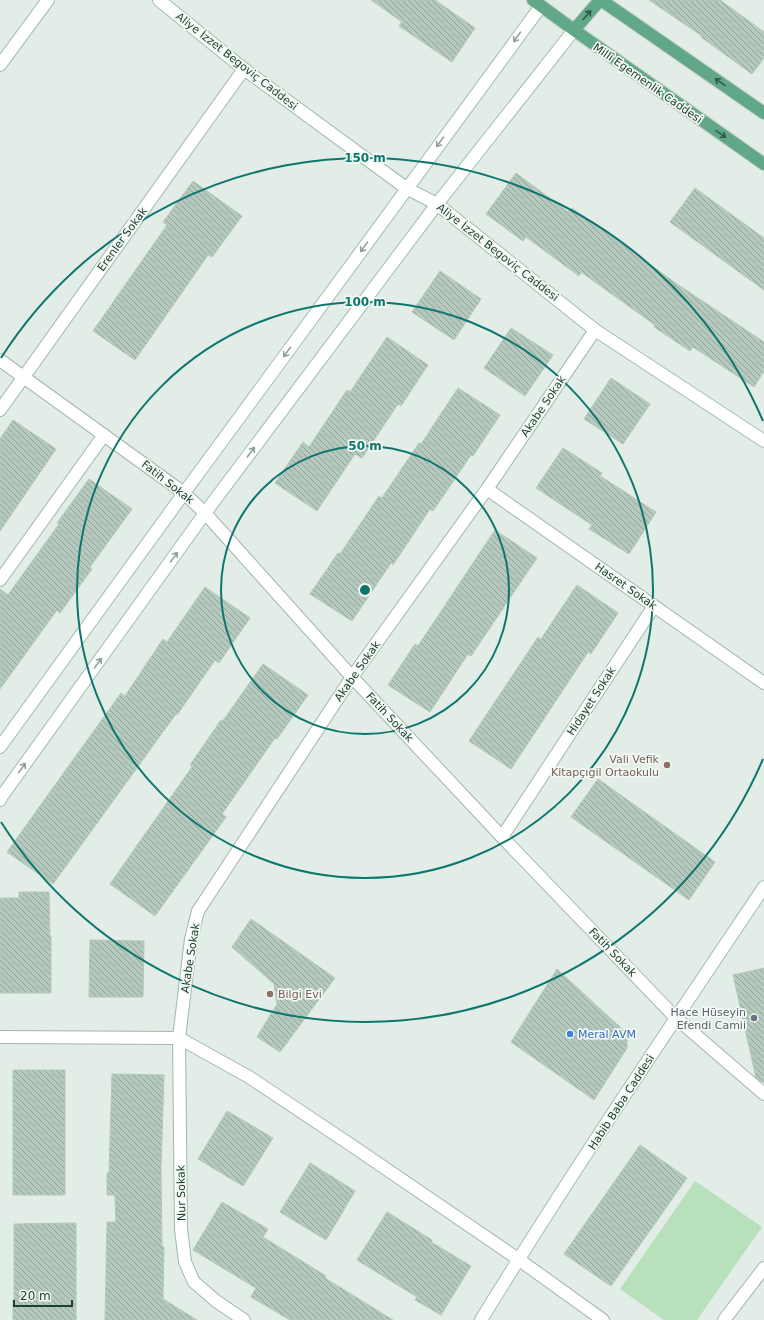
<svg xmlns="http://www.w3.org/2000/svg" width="764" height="1320" viewBox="0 0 764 1320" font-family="'DejaVu Sans',sans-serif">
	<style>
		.green { fill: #b8e1bb }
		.building { fill: url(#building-back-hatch); stroke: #b3c8bb }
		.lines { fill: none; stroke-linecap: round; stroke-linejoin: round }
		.street-casing { stroke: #a3b6ac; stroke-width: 14 }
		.secondary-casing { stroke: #a1bdae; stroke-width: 14 }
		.primary-casing { stroke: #c0cac5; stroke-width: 14 }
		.street { stroke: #fff; stroke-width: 12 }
		.secondary { stroke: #fff; stroke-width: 12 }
		.primary { stroke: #61a889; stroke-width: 12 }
		.oneway { stroke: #305a47 }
		.oneway2 { stroke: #8fa098 }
		.ring { fill: none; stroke: #0f766e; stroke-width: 2 }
		.education-dot { fill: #8d6e63; stroke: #f2f9f4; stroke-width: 1.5 }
		.worship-dot { fill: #6b7280; stroke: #f2f9f4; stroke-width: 1.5 }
		.shop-dot { fill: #3f7fe0; stroke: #f2f9f4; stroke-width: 1.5 }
		.labels { text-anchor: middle; stroke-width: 3.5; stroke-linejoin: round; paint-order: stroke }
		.street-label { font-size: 11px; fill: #1f4031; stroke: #f2f9f4 }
		.education-label { font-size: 11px; fill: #785e54; stroke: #f2f9f4; text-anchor: end }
		.worship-label { font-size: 11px; fill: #5b616d; stroke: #f2f9f4; text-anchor: end }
		.shop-label { font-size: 11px; fill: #366cbe; stroke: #f2f9f4; text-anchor: start }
		.centre { fill: #0f766e; stroke: #f2f9f4; stroke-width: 2 }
		.ring-label { font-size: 12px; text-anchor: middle; font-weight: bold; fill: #0f766e; stroke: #f2f9f4; stroke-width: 3.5; stroke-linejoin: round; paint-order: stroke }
	</style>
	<defs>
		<pattern id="building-back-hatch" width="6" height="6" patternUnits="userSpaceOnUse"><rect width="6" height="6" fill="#b6c9be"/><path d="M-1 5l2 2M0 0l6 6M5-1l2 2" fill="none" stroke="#93a59b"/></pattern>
	</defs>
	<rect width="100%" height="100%" fill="#e1ede6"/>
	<!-- green -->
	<path class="green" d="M 695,1181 L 762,1227 L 697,1320 L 664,1320 L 620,1289 Z"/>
	<!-- building -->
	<path class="building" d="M 371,0 L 435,0 L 475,28 L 452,62 L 399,26 L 402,22 Z
		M 649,0 L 720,0 L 764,32 L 764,58 L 752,74 L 701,37 L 702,36 Z
		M 516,173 L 568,212 L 572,208 L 677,284 L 764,342 L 764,371 L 754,387 L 693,347 L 690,351 L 654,327 L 655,325 L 581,272 L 579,276 L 526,237 L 523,241 L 486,214 Z
		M 193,181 L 242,216 L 212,257 L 208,255 L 135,360 L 93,331 L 167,225 L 163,222 Z
		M 695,188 L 764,238 L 764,290 L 670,222 Z
		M 440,271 L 481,299 L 454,340 L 412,312 Z
		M 511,328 L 553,355 L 525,396 L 484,368 Z
		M 387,337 L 428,365 L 401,406 L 398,404 L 362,458 L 355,454 L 317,511 L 275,483 L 303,442 L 309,447 L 347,390 L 350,392 Z
		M 611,378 L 650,404 L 623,444 L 584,419 Z
		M 458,388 L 500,415 L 473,456 L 471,455 L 433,511 L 430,509 L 393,565 L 391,563 L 352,621 L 310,594 L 338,553 L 340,554 L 379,496 L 382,498 L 419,443 L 421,444 Z
		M 13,420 L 56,449 L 0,531 L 0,439 Z
		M 563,448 L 602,473 L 600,476 L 656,512 L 629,554 L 589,529 L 592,525 L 536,488 Z
		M 89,479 L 132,509 L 90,567 L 92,569 L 60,613 L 57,610 L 0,689 L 0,589 L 8,595 L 59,524 L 57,523 Z
		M 495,530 L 537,558 L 471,656 L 468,654 L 430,712 L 388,685 L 415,644 L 418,646 Z
		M 577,585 L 618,613 L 591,654 L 588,652 L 511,769 L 469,741 L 538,637 L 541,639 Z
		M 205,587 L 250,618 L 219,663 L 215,660 L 177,715 L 176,714 L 53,884 L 7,852 L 121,693 L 125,696 L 163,639 L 167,642 Z
		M 263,664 L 308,695 L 277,739 L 275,738 L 222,814 L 226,817 L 155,916 L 110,884 L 192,767 L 190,765 L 221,720 L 222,722 Z
		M 598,779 L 715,862 L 689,900 L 571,817 Z
		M 19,892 L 49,892 L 50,937 L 51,937 L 51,993 L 0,993 L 0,898 L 19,898 Z
		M 251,919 L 335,978 L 280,1052 L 257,1037 L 277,1004 L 274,984 L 232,947 Z
		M 90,940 L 144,941 L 143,997 L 89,997 Z
		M 764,968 L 764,1082 L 762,1082 L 756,1078 L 733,975 Z
		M 557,969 L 622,1029 L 627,1039 L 627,1048 L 594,1100 L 511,1042 Z
		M 13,1070 L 65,1070 L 65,1195 L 13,1195 Z
		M 112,1074 L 164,1075 L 161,1168 L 162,1247 L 164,1247 L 163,1299 L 197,1320 L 105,1320 L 107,1222 L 116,1222 L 115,1195 L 107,1195 L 107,1173 L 109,1173 Z
		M 227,1111 L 273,1138 L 243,1186 L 198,1159 Z
		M 640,1145 L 687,1178 L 611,1286 L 564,1254 Z
		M 310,1163 L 355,1191 L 326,1240 L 280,1212 Z
		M 222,1202 L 268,1229 L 263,1237 L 326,1276 L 325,1278 L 393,1320 L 290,1320 L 251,1297 L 256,1288 L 193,1250 Z
		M 387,1212 L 432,1240 L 431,1242 L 471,1266 L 441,1315 L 415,1300 L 417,1297 L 357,1260 Z
		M 76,1223 L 76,1320 L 13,1320 L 13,1300 L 14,1300 L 14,1224 Z"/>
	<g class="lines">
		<defs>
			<path id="street" d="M 0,360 L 184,493 L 205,513 L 352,677 L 502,837 L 676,1018 L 764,1094
				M 0,410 L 244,69
				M 487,489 L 764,683
				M 0,580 L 104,435
				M 502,837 L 654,606
				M 0,1037 L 179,1038 L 249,1077 L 351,1145 L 518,1259 L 603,1320
				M 244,1320 L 216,1301 L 194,1282 L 185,1262 L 181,1229 L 179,1038 L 191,939 L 198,911 L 352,677 L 487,489 L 595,330
				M 724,1320 L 764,1268"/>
			<path id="secondary" d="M 159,0 L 244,69 L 406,188 L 437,204 L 595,330 L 764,441
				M 0,65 L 48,0
				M 0,747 L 184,493 L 541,6
				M 0,800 L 2,796 L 205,513 L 437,204 L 574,30
				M 481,1320 C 571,1173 668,1030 764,887"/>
			<path id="primary" d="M 533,0 L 574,30 L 764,164
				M 601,0 L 764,113
				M 574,30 L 600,0"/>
		</defs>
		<!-- street casing -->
		<use href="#street" class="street-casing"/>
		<!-- secondary casing -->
		<use href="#secondary" class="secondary-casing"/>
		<!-- primary casing -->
		<use href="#primary" class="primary-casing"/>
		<!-- street -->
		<use href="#street" class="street"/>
		<!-- secondary -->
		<use href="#secondary" class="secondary"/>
		<!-- primary -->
		<use href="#primary" class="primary"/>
	</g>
	<!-- one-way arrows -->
	<defs><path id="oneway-shaft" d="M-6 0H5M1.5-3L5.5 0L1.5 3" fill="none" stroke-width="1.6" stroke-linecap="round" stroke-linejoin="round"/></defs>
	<g class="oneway">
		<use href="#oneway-shaft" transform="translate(587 15) rotate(-49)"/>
		<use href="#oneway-shaft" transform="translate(720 82) rotate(-145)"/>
		<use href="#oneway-shaft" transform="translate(721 134) rotate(35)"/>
	</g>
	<g class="oneway2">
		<use href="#oneway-shaft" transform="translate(517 37) rotate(126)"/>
		<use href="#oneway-shaft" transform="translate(440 142) rotate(126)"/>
		<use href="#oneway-shaft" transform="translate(364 247) rotate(126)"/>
		<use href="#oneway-shaft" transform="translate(287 352) rotate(126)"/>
		<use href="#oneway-shaft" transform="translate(251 452) rotate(-53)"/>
		<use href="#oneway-shaft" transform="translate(174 557) rotate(-54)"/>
		<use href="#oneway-shaft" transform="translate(98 663) rotate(-54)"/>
		<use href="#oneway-shaft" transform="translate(22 768) rotate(-54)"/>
	</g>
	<!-- distance rings -->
	<g class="ring">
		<circle cx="365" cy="590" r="144"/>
		<circle cx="365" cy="590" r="288"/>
		<path d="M763 759A432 432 0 0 1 1 822M1 358A432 432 0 0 1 763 421"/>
	</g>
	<!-- markers -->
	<g class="education-dot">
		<circle cx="667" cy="765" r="4"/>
		<circle cx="270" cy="994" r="4"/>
	</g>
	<circle class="worship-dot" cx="754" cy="1018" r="4"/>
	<circle class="shop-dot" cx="570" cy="1034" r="4"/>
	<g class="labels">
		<!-- street labels -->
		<g class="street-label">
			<text transform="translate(237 61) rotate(38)" y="4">Aliye İzzet Begoviç Caddesi</text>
			<text transform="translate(648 83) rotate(35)" y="4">Millî Egemenlik Caddesi</text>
			<text transform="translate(122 239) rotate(-54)" y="4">Erenler Sokak</text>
			<text transform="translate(498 252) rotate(38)" y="4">Aliye İzzet Begoviç Caddesi</text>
			<text transform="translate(543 406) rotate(-56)" y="4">Akabe Sokak</text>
			<text transform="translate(168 482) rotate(38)" y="4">Fatih Sokak</text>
			<text transform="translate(626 586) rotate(35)" y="4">Hasret Sokak</text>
			<text transform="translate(357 671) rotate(-55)" y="4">Akabe Sokak</text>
			<text transform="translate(591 701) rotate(-57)" y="4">Hidayet Sokak</text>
			<text transform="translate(390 717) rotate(47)" y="4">Fatih Sokak</text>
			<text transform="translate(613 952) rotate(46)" y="4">Fatih Sokak</text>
			<text transform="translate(190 958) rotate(-81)" y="4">Akabe Sokak</text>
			<text transform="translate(621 1102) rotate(-57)" y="4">Habib Baba Caddesi</text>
			<text transform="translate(181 1193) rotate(-91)" y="4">Nur Sokak</text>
		</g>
		<!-- education labels -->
		<g class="education-label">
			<text x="659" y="763">Vali Vefik<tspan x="659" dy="13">Kitapçıgil Ortaokulu</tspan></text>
			<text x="278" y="998" text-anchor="start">Bilgi Evi</text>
		</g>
		<!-- worship labels -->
		<g class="worship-label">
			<text x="746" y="1016">Hace Hüseyin<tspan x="746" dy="13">Efendi Camii</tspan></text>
		</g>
		<!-- shop labels -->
		<g class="shop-label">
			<text x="578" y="1038">Meral AVM</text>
		</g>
	</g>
	<circle cx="365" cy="590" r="6" class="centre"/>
	<g class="ring-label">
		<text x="365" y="162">150 m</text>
		<text x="365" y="306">100 m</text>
		<text x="365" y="450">50 m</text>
	</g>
	<!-- scale -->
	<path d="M14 1300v6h58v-6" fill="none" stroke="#1f4031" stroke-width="2"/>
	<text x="20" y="1300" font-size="12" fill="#1f4031" stroke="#f2f9f4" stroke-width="3" paint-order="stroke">20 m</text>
</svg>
